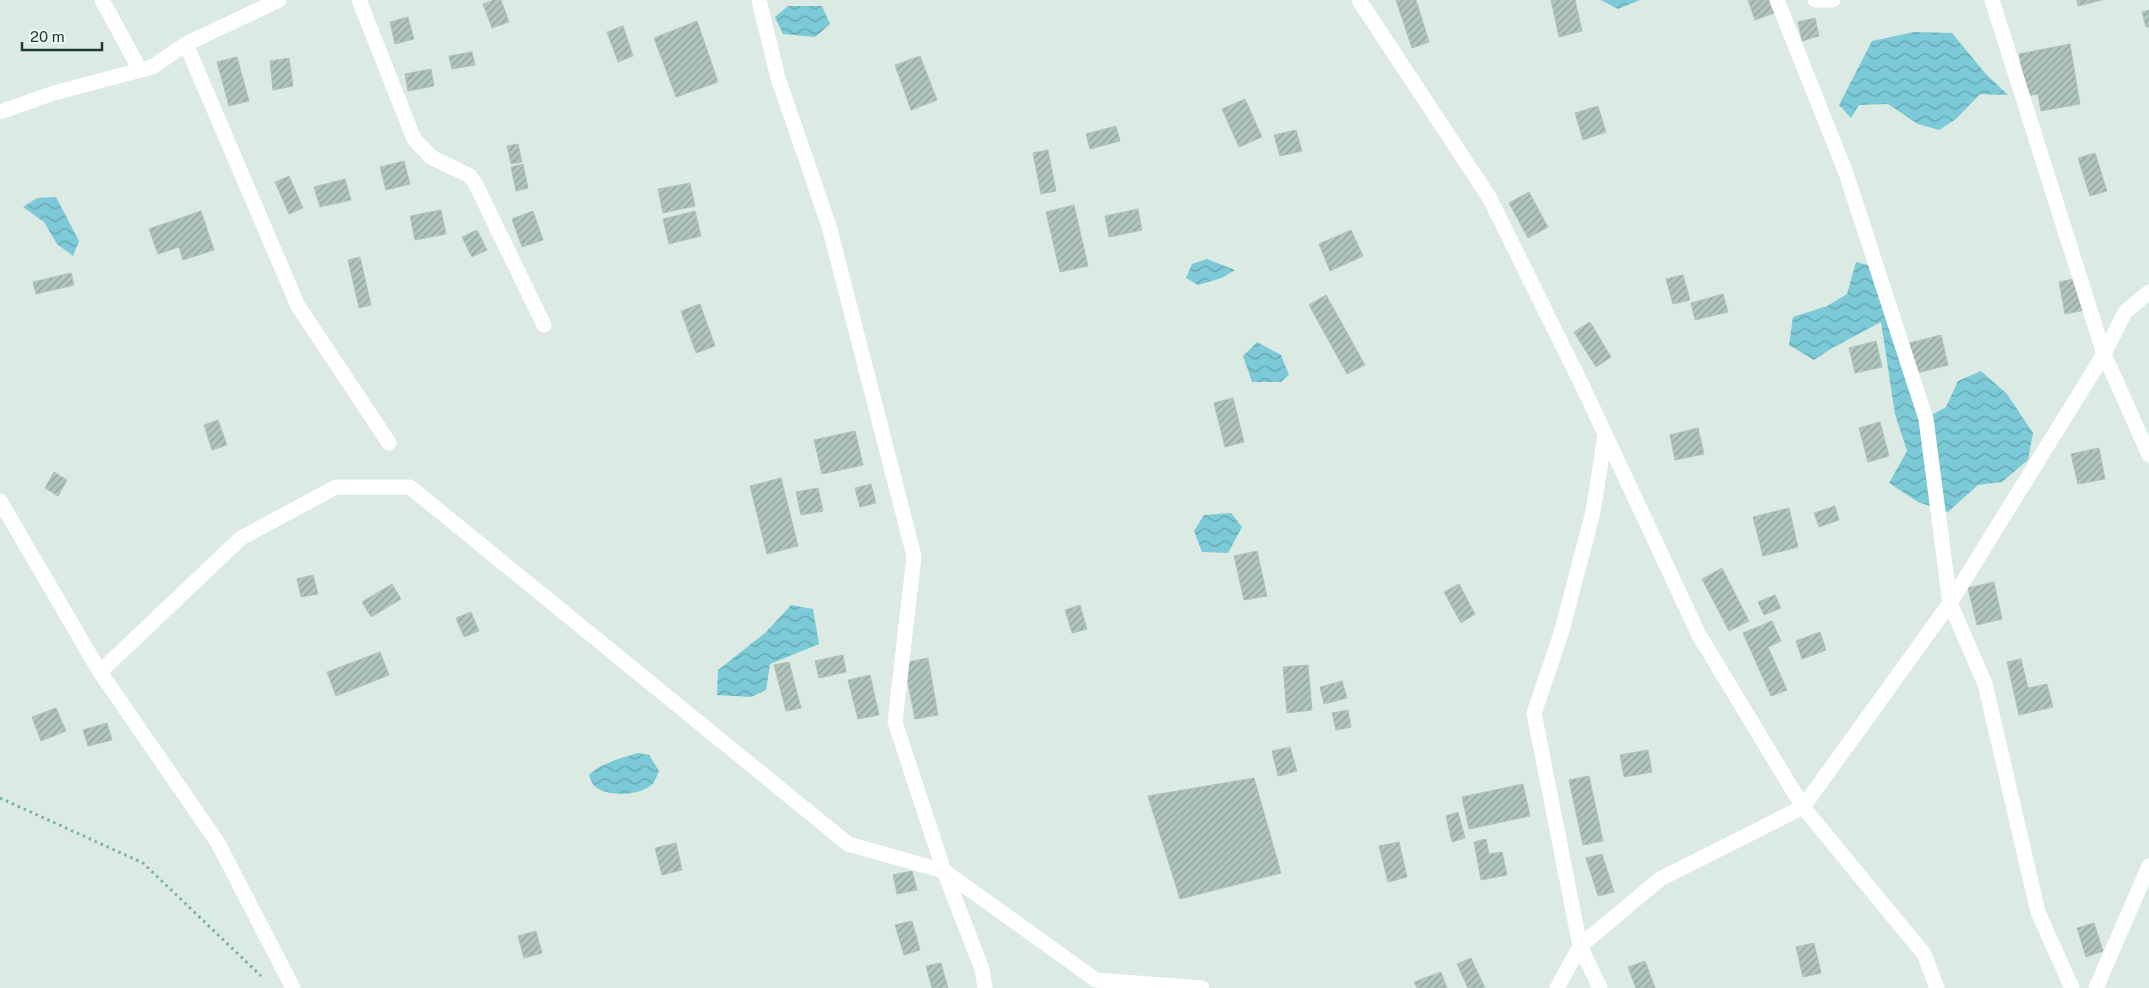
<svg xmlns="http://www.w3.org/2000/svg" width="2149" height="988" viewBox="0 0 2149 988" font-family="'Public Sans',sans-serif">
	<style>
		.water { fill: url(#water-waves) }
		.building { fill: url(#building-hatch); stroke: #aec4bb }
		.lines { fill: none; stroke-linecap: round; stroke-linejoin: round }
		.path { stroke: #78b29f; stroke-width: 3; stroke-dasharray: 2.5 4; stroke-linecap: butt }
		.minor { stroke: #fff; stroke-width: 15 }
		.tertiary { stroke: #fff; stroke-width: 15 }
	</style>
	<defs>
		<pattern id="water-waves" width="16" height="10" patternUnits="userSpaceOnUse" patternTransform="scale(1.25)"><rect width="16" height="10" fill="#7cc9d7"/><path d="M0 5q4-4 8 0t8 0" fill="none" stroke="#65a4af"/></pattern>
		<pattern id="building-hatch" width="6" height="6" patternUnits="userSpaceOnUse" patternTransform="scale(1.25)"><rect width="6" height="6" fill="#b1c5bc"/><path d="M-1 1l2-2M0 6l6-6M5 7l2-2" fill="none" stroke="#8fa199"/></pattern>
	</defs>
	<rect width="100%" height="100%" fill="#dceae4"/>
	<!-- water -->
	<path class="water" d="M 1601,0 L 1640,0 L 1618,9 Z
		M 788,6 L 822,6 L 830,24 L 815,37 L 783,34 L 775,17 Z
		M 1914,32 L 1952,33 L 1985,73 L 2008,95 L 1980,94 L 1956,119 L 1939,130 L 1918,124 L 1888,104 L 1859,105 L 1851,118 L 1839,105 L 1872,41 Z
		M 56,197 L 79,241 L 73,256 L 57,244 L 44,222 L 23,207 L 37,198 Z
		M 1207,259 L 1235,270 L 1222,278 L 1198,285 L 1186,278 L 1192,264 Z
		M 1856,262 L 1876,267 L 1926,418 L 1946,407 L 1958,381 L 1981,371 L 2007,394 L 2033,433 L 2028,460 L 2002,482 L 1978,485 L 1948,512 L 1918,502 L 1889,483 L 1907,451 L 1895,414 L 1881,322 L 1834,347 L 1814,360 L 1789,345 L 1793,317 L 1827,306 L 1847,294 Z
		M 1257,342 L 1281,355 L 1289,375 L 1281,382 L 1252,382 L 1243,356 Z
		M 1231,513 L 1242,527 L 1228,553 L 1202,552 L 1194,531 L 1204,515 Z
		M 791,605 L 813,609 L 819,644 L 770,664 L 766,690 L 751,697 L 717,695 L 718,670 L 765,633 Z
		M 638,753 L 649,755 L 659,771 C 657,775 656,779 654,782 C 644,796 610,797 597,788 C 592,785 591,780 589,775 C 599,764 624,757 638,753 Z"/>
	<!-- building -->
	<path class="building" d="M 494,0 L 501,0 L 509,22 L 492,28 L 483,4 Z
		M 1396,0 L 1416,0 L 1429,42 L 1412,48 Z
		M 1551,0 L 1575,0 L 1582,31 L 1559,37 Z
		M 1748,0 L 1769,0 L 1774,13 L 1755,20 Z
		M 2077,0 L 2102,0 L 2078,6 Z
		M 2149,10 L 2149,27 L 2146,27 L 2142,12 Z
		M 408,17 L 414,39 L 395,44 L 390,22 Z
		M 1815,18 L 1819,36 L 1802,41 L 1798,22 Z
		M 697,21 L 718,82 L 676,97 L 654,38 Z
		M 623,26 L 633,56 L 618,62 L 607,32 Z
		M 2070,44 L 2080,104 L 2041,111 L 2038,94 L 2027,96 L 2019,54 Z
		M 472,52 L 475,65 L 452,69 L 449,56 Z
		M 920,56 L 937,100 L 911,110 L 895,65 Z
		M 237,57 L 249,101 L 229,106 L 217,62 Z
		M 289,58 L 293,86 L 273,90 L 270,61 Z
		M 431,69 L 434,86 L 408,91 L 405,74 Z
		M 1245,99 L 1262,137 L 1239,147 L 1222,109 Z
		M 1598,106 L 1606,132 L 1583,140 L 1575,113 Z
		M 1116,126 L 1120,141 L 1090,149 L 1086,134 Z
		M 1296,130 L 1302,151 L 1280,156 L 1274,135 Z
		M 518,144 L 522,162 L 511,164 L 507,146 Z
		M 1048,150 L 1056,191 L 1041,194 L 1033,153 Z
		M 2095,153 L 2107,191 L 2090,196 L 2078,158 Z
		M 404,161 L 410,184 L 386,190 L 380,167 Z
		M 523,164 L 528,188 L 516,191 L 511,167 Z
		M 289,176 L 303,208 L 289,214 L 275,182 Z
		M 345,179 L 351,200 L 320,207 L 314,187 Z
		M 690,183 L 695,206 L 663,213 L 658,189 Z
		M 1529,192 L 1548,227 L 1528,238 L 1509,203 Z
		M 1074,205 L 1088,266 L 1060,272 L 1046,212 Z
		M 1138,209 L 1142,230 L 1109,237 L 1105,216 Z
		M 441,210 L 446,234 L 415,240 L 410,216 Z
		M 201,211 L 214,250 L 183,260 L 179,247 L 158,254 L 149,229 Z
		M 533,211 L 543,240 L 522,247 L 512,219 Z
		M 695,211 L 701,236 L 669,244 L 663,219 Z
		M 477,230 L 487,250 L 472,257 L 462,237 Z
		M 1351,230 L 1363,256 L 1330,271 L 1319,244 Z
		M 360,257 L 371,305 L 359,308 L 348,260 Z
		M 71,273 L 74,285 L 36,294 L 33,282 Z
		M 1683,275 L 1690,300 L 1673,304 L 1666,279 Z
		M 2078,278 L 2085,310 L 2065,314 L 2059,282 Z
		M 1723,294 L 1728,312 L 1695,320 L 1691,303 Z
		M 1326,295 L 1365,365 L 1347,374 L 1309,305 Z
		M 700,304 L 715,346 L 696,353 L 681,311 Z
		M 1590,322 L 1611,357 L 1596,367 L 1574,332 Z
		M 1941,335 L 1948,365 L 1917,373 L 1909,343 Z
		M 1876,341 L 1882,367 L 1855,373 L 1849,348 Z
		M 1233,398 L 1244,442 L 1225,447 L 1214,403 Z
		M 218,420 L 227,445 L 212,450 L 204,425 Z
		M 1880,422 L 1889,456 L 1868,462 L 1859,428 Z
		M 1698,428 L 1704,454 L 1675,460 L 1670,435 Z
		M 855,431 L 863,465 L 822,474 L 814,440 Z
		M 2099,448 L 2105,479 L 2078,484 L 2071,454 Z
		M 54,472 L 67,480 L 58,496 L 45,488 Z
		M 781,478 L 798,546 L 767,554 L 750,486 Z
		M 871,484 L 876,503 L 860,507 L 855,488 Z
		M 818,488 L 823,511 L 801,515 L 796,492 Z
		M 1835,506 L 1839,520 L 1819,527 L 1814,513 Z
		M 1789,508 L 1798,547 L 1763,556 L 1753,517 Z
		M 1257,551 L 1267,596 L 1244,600 L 1234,556 Z
		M 1722,568 L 1749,621 L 1729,631 L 1702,579 Z
		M 313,575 L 318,594 L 301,597 L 297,579 Z
		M 1994,582 L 2002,619 L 1977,625 L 1968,588 Z
		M 392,584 L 401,599 L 371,617 L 362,602 Z
		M 1459,584 L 1475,614 L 1461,623 L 1444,592 Z
		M 1775,595 L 1781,608 L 1764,615 L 1758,602 Z
		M 1080,605 L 1087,629 L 1072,633 L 1065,610 Z
		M 471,612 L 479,631 L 464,637 L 456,618 Z
		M 1772,621 L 1781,641 L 1768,647 L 1787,690 L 1771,696 L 1743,633 Z
		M 1820,632 L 1826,650 L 1802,659 L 1796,641 Z
		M 380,652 L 389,675 L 336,696 L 327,672 Z
		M 843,655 L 846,672 L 819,678 L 815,661 Z
		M 928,658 L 938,715 L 915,719 L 904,663 Z
		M 2021,659 L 2028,688 L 2047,684 L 2053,707 L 2019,715 L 2007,662 Z
		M 789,662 L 801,708 L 786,711 L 774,665 Z
		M 1308,665 L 1312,710 L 1287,713 L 1283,667 Z
		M 870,675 L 879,715 L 858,719 L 848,680 Z
		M 1342,681 L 1347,698 L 1324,704 L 1320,687 Z
		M 56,708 L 66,731 L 41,741 L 32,717 Z
		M 1348,710 L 1351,727 L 1336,730 L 1332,713 Z
		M 107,723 L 112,740 L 88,746 L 83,730 Z
		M 1290,747 L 1297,771 L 1278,776 L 1272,751 Z
		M 1648,750 L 1652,772 L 1624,777 L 1620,755 Z
		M 1589,776 L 1603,841 L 1583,845 L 1569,780 Z
		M 1254,778 L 1281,873 L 1180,899 L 1148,796 Z
		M 1523,784 L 1530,816 L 1469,829 L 1462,797 Z
		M 1458,812 L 1465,838 L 1452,842 L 1446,816 Z
		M 1486,839 L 1489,854 L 1502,852 L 1507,875 L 1481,880 L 1474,842 Z
		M 1399,842 L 1407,877 L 1388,882 L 1379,846 Z
		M 676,843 L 682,870 L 662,875 L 655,848 Z
		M 1602,854 L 1614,892 L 1598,896 L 1586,858 Z
		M 912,871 L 917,890 L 897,894 L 893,875 Z
		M 912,921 L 920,950 L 904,955 L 895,925 Z
		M 2094,923 L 2103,951 L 2086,957 L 2077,928 Z
		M 536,931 L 542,953 L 524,958 L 518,936 Z
		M 1814,943 L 1821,973 L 1803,977 L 1796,947 Z
		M 1471,958 L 1485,988 L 1468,988 L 1457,964 Z
		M 1645,961 L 1655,988 L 1636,988 L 1628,967 Z
		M 941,963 L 948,988 L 932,988 L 926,966 Z
		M 1441,972 L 1447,988 L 1417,988 L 1414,982 Z"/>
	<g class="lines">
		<!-- path -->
		<path class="path" d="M 0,798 L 143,863 L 261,976"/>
		<!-- minor -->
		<path class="minor" d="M 102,0 L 140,70
			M 359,0 L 414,139 L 431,157 L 470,176 L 475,183 L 544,325
			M 759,0 L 778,78 L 829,226 L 914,556 L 895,722 L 944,871 L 982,969 L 985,988
			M 1359,0 L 1489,197 L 1583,387 L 1699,635 L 1803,807 L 1924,954 L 1937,988
			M 1777,0 L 1846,173 L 1926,419 L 1950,603 L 1985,684 L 2038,912 L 2072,988
			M 1815,0 L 1833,0
			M 1992,0 L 2104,354 L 2149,455
			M 186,44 L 298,306 L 389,443
			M 0,112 L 54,93 L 152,67 L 186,44 L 279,0
			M 100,672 L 241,538 L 336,487 L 410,487 L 848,844 L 944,871 L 1096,980 L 1202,988
			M 1557,988 L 1580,946 L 1660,879 L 1803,807 L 1950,603 L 2104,354 L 2125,312 L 2149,292
			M 1600,988 L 1580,946 L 1534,713 L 1561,634 L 1593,512 L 1605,436
			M 2096,988 L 2149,866"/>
		<!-- tertiary -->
		<path class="tertiary" d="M 0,501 L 100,672 L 218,843 L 293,988"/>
	</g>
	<!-- scale -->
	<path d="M22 42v8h80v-8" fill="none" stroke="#1c3a32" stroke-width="2.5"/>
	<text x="30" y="42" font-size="15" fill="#1c3a32" stroke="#ecf7f1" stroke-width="4" paint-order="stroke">20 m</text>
</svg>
